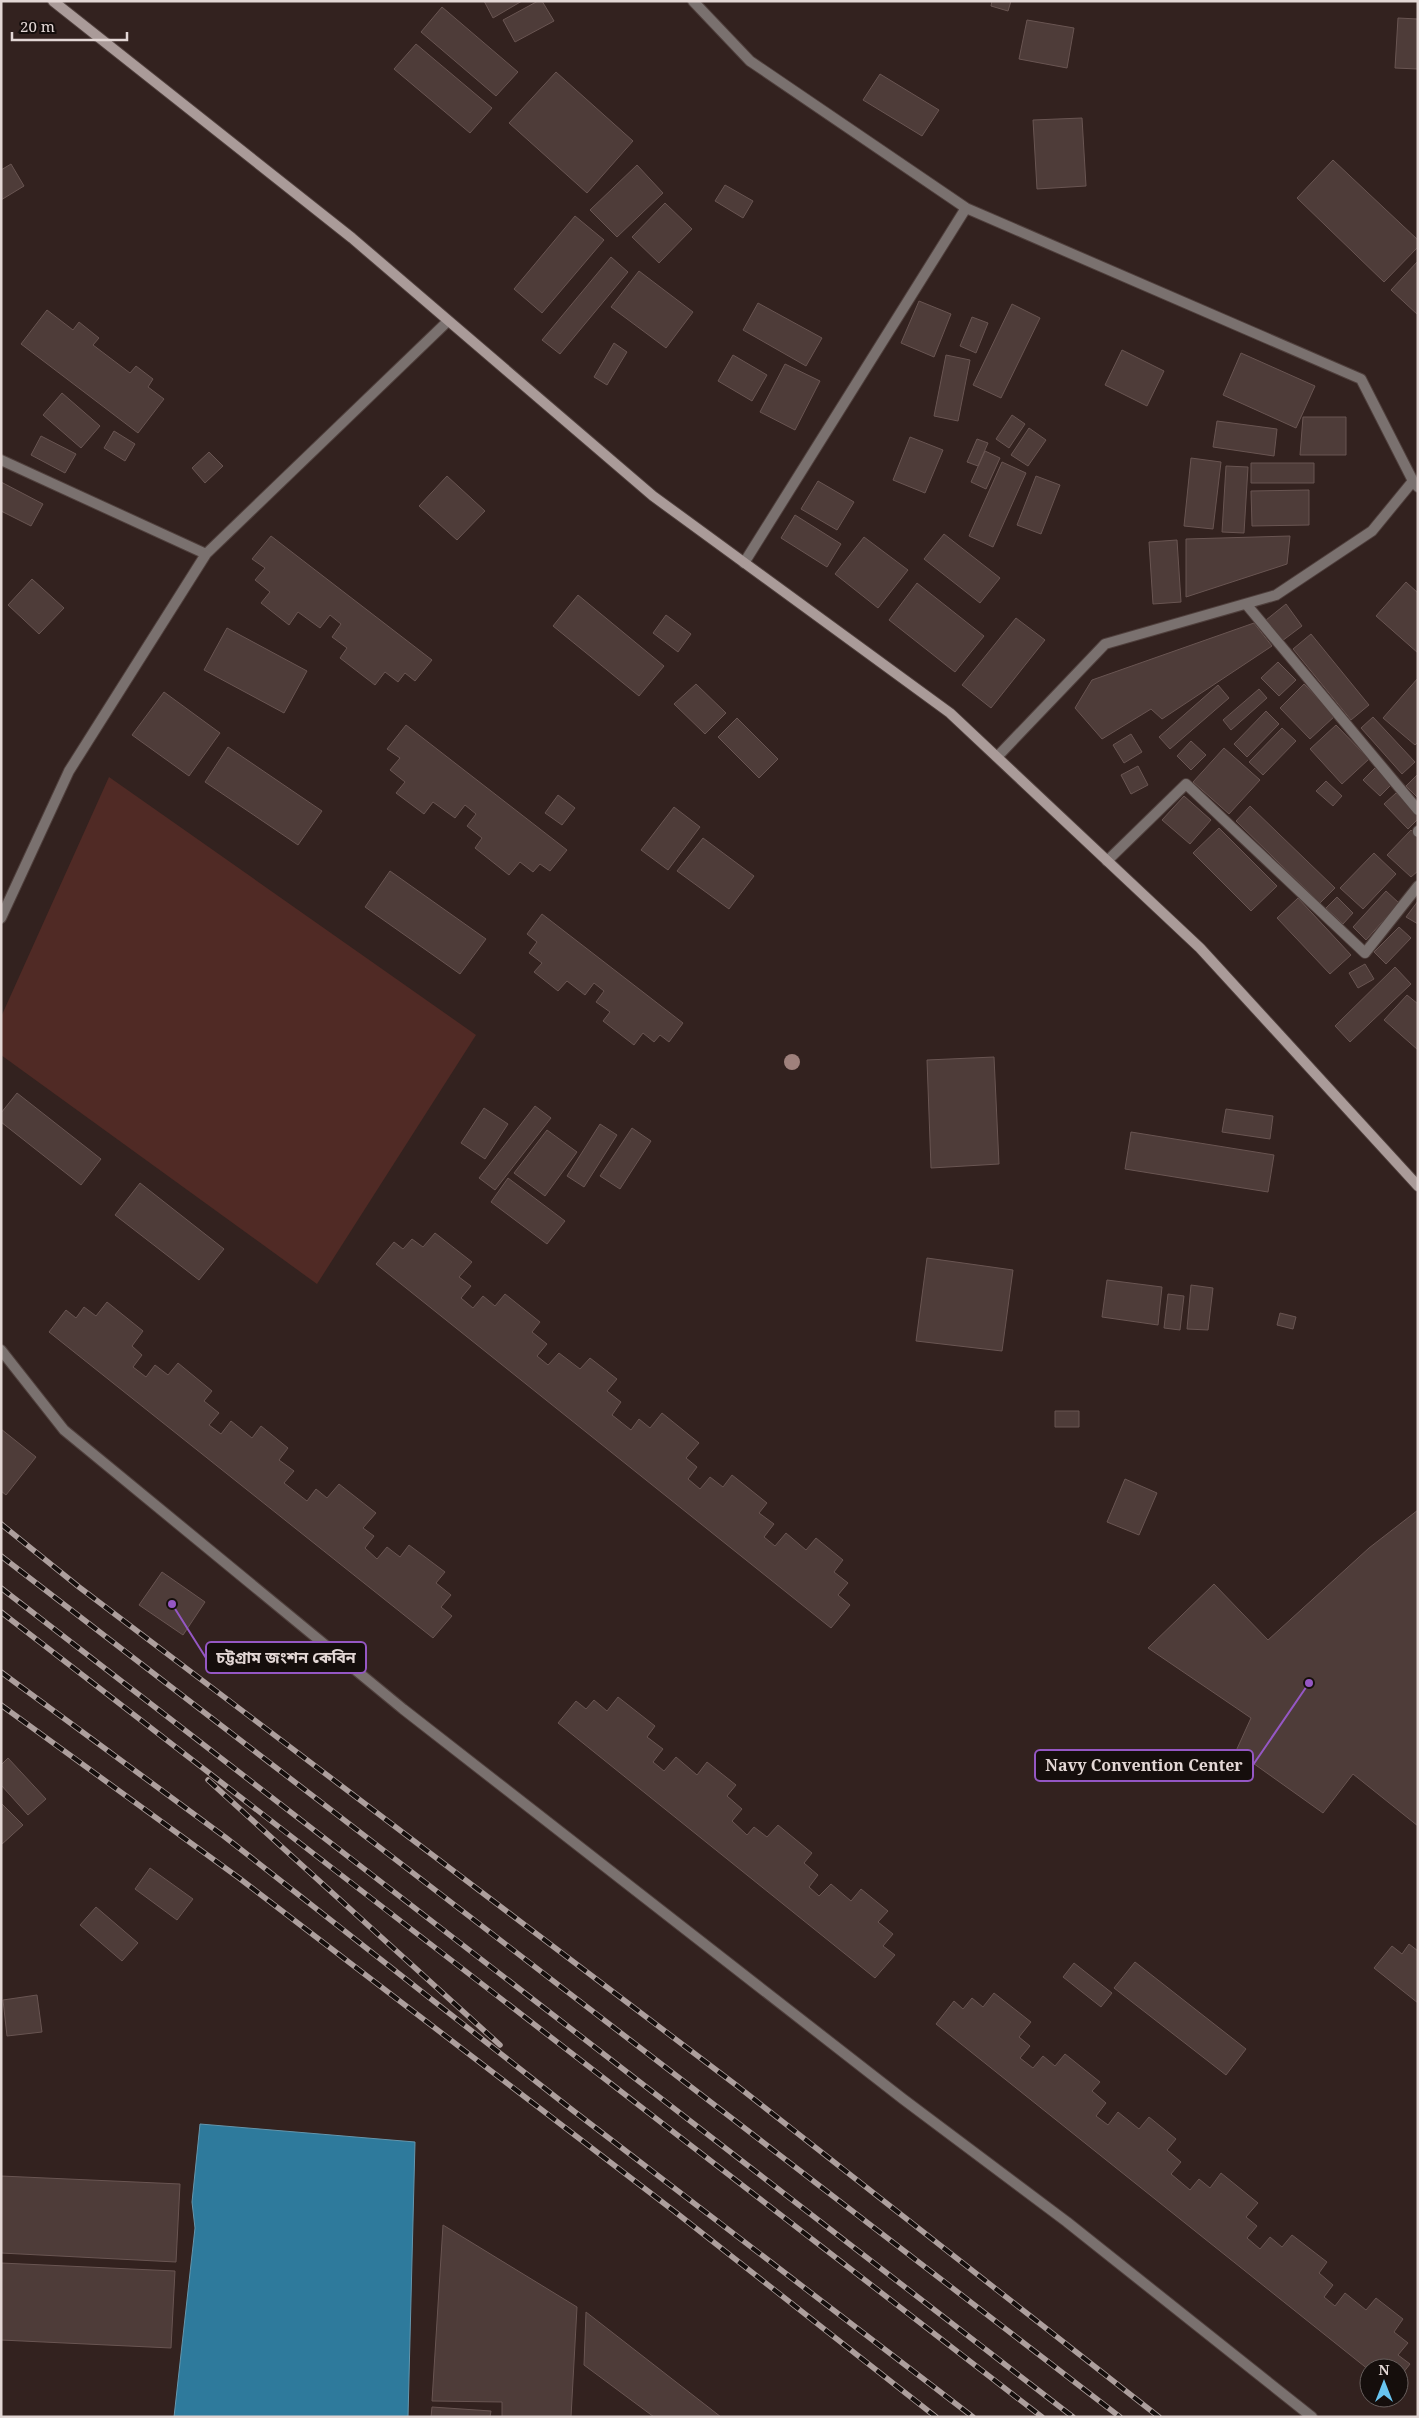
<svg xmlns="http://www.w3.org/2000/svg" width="1419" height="2418" viewBox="0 0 1419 2418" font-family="'Noto Serif','Noto Sans Bengali',serif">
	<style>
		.green { fill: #502a25 }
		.water { fill: #2e7a9c; stroke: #6496ad }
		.building { fill: #4e3c39; stroke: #695552 }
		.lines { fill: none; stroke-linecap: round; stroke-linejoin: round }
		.minor-casing { stroke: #4f3f3c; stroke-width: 12 }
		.secondary-casing { stroke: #4f3f3c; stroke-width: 12 }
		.minor { stroke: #7a716f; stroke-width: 10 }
		.secondary { stroke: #aa9b99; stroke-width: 10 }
		.rail-casing { stroke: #ad9f9d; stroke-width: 5.5 }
		.rail { stroke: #150e0c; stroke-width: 4; stroke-dasharray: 11; stroke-linecap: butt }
		.tree { fill: #9f817c }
		.leader { fill: none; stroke: #9557c4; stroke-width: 2 }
		.callout-dot { fill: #9557c4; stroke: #150e0c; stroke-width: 2 }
		.callout { fill: #150e0c; stroke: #9557c4; stroke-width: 2 }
		.callout-label { font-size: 16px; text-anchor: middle; font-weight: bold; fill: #e3d7d5 }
	</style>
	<rect width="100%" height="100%" fill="#33221f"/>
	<!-- green -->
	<path class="green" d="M 109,777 L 476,1035 L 317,1284 L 1,1055 L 1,1017 Z"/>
	<!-- water -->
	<path class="water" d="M 200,2124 L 415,2142 L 408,2417 L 174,2417 L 195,2228 L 192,2202 Z"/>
	<!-- building -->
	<path class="building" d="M 484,1 L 522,1 L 493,18 Z
		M 538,1 L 542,1 L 554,21 L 515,42 L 503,20 Z
		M 992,1 L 1011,1 L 1008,11 L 991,6 Z
		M 442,7 L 518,72 L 496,96 L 421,32 Z
		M 1398,18 L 1418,19 L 1418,69 L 1395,68 Z
		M 1027,20 L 1074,28 L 1067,68 L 1019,59 Z
		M 416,44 L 492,108 L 470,133 L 394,69 Z
		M 556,72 L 633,141 L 587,193 L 509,123 Z
		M 880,74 L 939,110 L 922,136 L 863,100 Z
		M 1082,118 L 1086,186 L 1037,189 L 1033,120 Z
		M 1333,160 L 1418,240 L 1418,247 L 1384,282 L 1297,198 Z
		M 11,164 L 24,186 L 1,200 L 1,170 Z
		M 637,165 L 663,193 L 617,237 L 590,210 Z
		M 725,185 L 753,201 L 743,218 L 715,201 Z
		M 665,203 L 692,229 L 659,263 L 632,237 Z
		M 575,216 L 604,240 L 542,313 L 514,289 Z
		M 611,257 L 628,272 L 560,354 L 542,340 Z
		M 1418,261 L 1418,315 L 1391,290 Z
		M 639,271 L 693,312 L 666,348 L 611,307 Z
		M 919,301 L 951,314 L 934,357 L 901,343 Z
		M 758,303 L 822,338 L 806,366 L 743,330 Z
		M 1012,304 L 1040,318 L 1001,398 L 973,385 Z
		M 47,310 L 73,330 L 79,322 L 99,338 L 93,345 L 130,373 L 136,366 L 153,379 L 148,387 L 164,399 L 138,433 L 21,344 Z
		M 972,317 L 988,323 L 976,353 L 960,346 Z
		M 614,343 L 627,352 L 607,385 L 594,377 Z
		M 1122,350 L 1164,371 L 1147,406 L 1105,385 Z
		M 1241,353 L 1315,386 L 1296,428 L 1223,395 Z
		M 733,355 L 767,375 L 752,401 L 718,381 Z
		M 946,355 L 970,360 L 958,421 L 934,416 Z
		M 785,364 L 820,381 L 795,430 L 760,412 Z
		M 62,393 L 100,426 L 81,448 L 43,415 Z
		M 1012,415 L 1025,424 L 1009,448 L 996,439 Z
		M 1303,417 L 1346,417 L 1346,455 L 1300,455 Z
		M 1217,421 L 1277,429 L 1274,456 L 1213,447 Z
		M 1029,428 L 1046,440 L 1028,466 L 1011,455 Z
		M 114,431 L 135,444 L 125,461 L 104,448 Z
		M 41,436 L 76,454 L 65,473 L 31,455 Z
		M 910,437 L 943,450 L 925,493 L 893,480 Z
		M 977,439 L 988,443 L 978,466 L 967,462 Z
		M 985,451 L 1000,458 L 986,489 L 971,482 Z
		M 209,452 L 223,466 L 205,483 L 192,468 Z
		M 1191,458 L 1221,462 L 1213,529 L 1184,526 Z
		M 1002,462 L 1026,473 L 993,547 L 969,536 Z
		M 1251,463 L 1314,463 L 1314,483 L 1251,483 Z
		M 1226,466 L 1248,467 L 1244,533 L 1222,532 Z
		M 447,476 L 485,511 L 457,540 L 419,506 Z
		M 1036,476 L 1060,485 L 1041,534 L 1017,525 Z
		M 818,481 L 854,502 L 837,530 L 801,509 Z
		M 1,482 L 43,504 L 31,526 L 1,511 Z
		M 1309,490 L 1309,525 L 1252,526 L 1251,491 Z
		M 795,515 L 841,544 L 827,567 L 781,538 Z
		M 944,534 L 1000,578 L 980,603 L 924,559 Z
		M 271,536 L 432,660 L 415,681 L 405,673 L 398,682 L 385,672 L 375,685 L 340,658 L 347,648 L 332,637 L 341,624 L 330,615 L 320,628 L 298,612 L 289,625 L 261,603 L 270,592 L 255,580 L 265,568 L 252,559 Z
		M 1290,536 L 1287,564 L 1186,597 L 1186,539 Z
		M 864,537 L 908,570 L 878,608 L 835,574 Z
		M 1177,540 L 1181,602 L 1153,604 L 1149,542 Z
		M 32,579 L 64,608 L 39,634 L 8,605 Z
		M 1406,582 L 1418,593 L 1418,653 L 1376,616 Z
		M 917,583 L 984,636 L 955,672 L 889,620 Z
		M 578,595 L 664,666 L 639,696 L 553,626 Z
		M 1286,604 L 1302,626 L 1282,641 L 1266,620 Z
		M 666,615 L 691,634 L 678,652 L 653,633 Z
		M 1016,618 L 1045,640 L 991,708 L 962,685 Z
		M 1254,623 L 1272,646 L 1162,719 L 1151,709 L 1102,739 L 1075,708 L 1092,680 Z
		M 227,628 L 307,671 L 284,713 L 204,670 Z
		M 1311,634 L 1369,705 L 1351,720 L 1293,649 Z
		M 1278,662 L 1296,680 L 1279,696 L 1261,678 Z
		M 1418,678 L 1418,742 L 1415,745 L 1383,718 Z
		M 696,684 L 726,713 L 705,734 L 674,704 Z
		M 1304,684 L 1335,716 L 1310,739 L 1280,708 Z
		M 1218,685 L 1229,698 L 1170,749 L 1159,737 Z
		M 1259,689 L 1267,698 L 1231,730 L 1223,720 Z
		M 164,692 L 220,733 L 189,776 L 132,735 Z
		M 1266,711 L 1279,724 L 1247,757 L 1234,744 Z
		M 1373,717 L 1415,762 L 1402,774 L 1361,728 Z
		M 737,718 L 778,759 L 759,778 L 718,737 Z
		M 406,725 L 567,850 L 550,871 L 540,864 L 533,872 L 520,862 L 509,875 L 475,848 L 482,838 L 467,826 L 476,814 L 465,805 L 455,818 L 433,802 L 424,814 L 396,793 L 405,782 L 390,770 L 400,758 L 387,749 Z
		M 1336,725 L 1369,759 L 1342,784 L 1310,749 Z
		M 1282,728 L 1296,741 L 1263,775 L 1249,762 Z
		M 1131,734 L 1142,752 L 1124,763 L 1113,745 Z
		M 1191,741 L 1206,755 L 1191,770 L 1177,756 Z
		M 228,747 L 322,811 L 298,845 L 205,782 Z
		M 1224,748 L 1260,780 L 1229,814 L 1193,782 Z
		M 1138,766 L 1148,785 L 1131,794 L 1121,775 Z
		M 1376,767 L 1392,784 L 1380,796 L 1363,780 Z
		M 1418,774 L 1418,798 L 1406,786 Z
		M 1326,781 L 1342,796 L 1333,806 L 1316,791 Z
		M 1396,793 L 1418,814 L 1418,819 L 1408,829 L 1384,804 Z
		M 558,795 L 575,808 L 562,825 L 545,813 Z
		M 1184,796 L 1211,820 L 1190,844 L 1162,820 Z
		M 1250,806 L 1335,888 L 1320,903 L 1236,821 Z
		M 674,807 L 700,827 L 668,870 L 641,850 Z
		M 1219,828 L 1277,886 L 1251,911 L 1193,853 Z
		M 1411,830 L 1418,837 L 1418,871 L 1411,877 L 1387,855 Z
		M 703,838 L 754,876 L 729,909 L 677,871 Z
		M 1374,853 L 1396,874 L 1363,909 L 1340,888 Z
		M 390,871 L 486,939 L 460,974 L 365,907 Z
		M 1386,891 L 1399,903 L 1366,940 L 1353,927 Z
		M 1337,897 L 1353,913 L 1343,924 L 1326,908 Z
		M 1298,898 L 1351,955 L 1330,974 L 1277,918 Z
		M 1418,901 L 1418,924 L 1406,917 Z
		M 542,914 L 683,1023 L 669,1042 L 660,1035 L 654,1042 L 643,1033 L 634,1045 L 603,1021 L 610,1012 L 596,1002 L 604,991 L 594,983 L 585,995 L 567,981 L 558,991 L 534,972 L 542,963 L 529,953 L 537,942 L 527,934 Z
		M 1399,927 L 1411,938 L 1386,964 L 1374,952 Z
		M 1365,964 L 1374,979 L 1358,988 L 1349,973 Z
		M 1395,967 L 1411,984 L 1350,1042 L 1335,1026 Z
		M 1407,995 L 1418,1004 L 1418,1050 L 1384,1020 Z
		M 994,1057 L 999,1164 L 931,1168 L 927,1060 Z
		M 17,1093 L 101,1159 L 81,1185 L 1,1122 L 1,1113 Z
		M 535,1106 L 551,1118 L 495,1190 L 479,1178 Z
		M 484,1108 L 508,1124 L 485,1159 L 461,1143 Z
		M 1226,1109 L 1273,1116 L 1270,1139 L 1222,1132 Z
		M 600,1124 L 617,1135 L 584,1187 L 567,1176 Z
		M 632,1128 L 651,1141 L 620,1189 L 600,1176 Z
		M 547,1130 L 577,1152 L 545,1196 L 514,1173 Z
		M 1131,1132 L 1274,1155 L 1268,1192 L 1125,1169 Z
		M 508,1178 L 565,1221 L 547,1244 L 491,1202 Z
		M 140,1183 L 224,1249 L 199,1280 L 115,1215 Z
		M 435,1233 L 472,1262 L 459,1277 L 471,1286 L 461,1298 L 473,1308 L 483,1296 L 495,1306 L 505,1294 L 540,1322 L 532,1332 L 547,1344 L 537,1356 L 548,1365 L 559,1353 L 580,1369 L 590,1358 L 617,1379 L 607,1391 L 621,1402 L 612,1415 L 631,1430 L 639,1419 L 650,1428 L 662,1413 L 699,1443 L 686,1458 L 697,1467 L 688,1479 L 700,1489 L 710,1477 L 723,1487 L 732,1475 L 767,1503 L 759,1513 L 774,1524 L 764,1537 L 775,1546 L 786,1533 L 806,1550 L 816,1538 L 843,1560 L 834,1572 L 848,1583 L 838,1595 L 850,1605 L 831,1628 L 376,1264 L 394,1242 L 403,1249 L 412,1239 L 423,1247 Z
		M 927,1258 L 1013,1270 L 1002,1351 L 916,1341 Z
		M 1107,1280 L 1162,1287 L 1158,1325 L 1102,1317 Z
		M 1191,1285 L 1213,1288 L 1208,1330 L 1187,1329 Z
		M 1168,1294 L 1184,1296 L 1180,1330 L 1164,1328 Z
		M 107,1302 L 143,1331 L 132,1346 L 142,1355 L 133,1367 L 146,1377 L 155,1365 L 168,1375 L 178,1363 L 212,1391 L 204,1401 L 219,1413 L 209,1425 L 221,1434 L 231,1421 L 252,1438 L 261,1426 L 288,1448 L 279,1460 L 294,1471 L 284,1483 L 307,1501 L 316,1489 L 327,1498 L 339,1484 L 376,1513 L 363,1528 L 374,1536 L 365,1548 L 377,1559 L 387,1547 L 400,1557 L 409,1545 L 445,1572 L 436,1583 L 451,1595 L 441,1607 L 452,1616 L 433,1638 L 49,1332 L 66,1310 L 76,1318 L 84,1307 L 96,1316 Z
		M 1280,1313 L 1296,1317 L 1293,1329 L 1277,1325 Z
		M 1055,1411 L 1079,1411 L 1079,1427 L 1055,1427 Z
		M 1,1429 L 36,1457 L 6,1495 L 1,1491 Z
		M 1125,1479 L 1157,1493 L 1139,1535 L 1107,1522 Z
		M 1418,1510 L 1418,1826 L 1353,1774 L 1323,1813 L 1236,1751 L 1251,1718 L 1148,1648 L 1214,1584 L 1268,1640 L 1369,1548 Z
		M 162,1572 L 205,1602 L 183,1635 L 139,1605 Z
		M 618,1697 L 655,1726 L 647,1737 L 663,1749 L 653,1762 L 664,1771 L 676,1757 L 697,1775 L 707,1762 L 736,1785 L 727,1796 L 742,1809 L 732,1821 L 747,1835 L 754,1827 L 767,1837 L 778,1825 L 812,1853 L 804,1863 L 818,1875 L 809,1887 L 819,1896 L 831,1884 L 851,1901 L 861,1889 L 888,1911 L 878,1922 L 893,1934 L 883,1946 L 895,1955 L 875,1978 L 558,1723 L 576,1701 L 586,1709 L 594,1700 L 607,1711 Z
		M 8,1758 L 46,1799 L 28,1815 L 1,1785 L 1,1765 Z
		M 1,1803 L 23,1825 L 1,1845 Z
		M 150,1868 L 193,1899 L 177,1920 L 135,1889 Z
		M 96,1907 L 138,1943 L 122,1961 L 80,1925 Z
		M 1409,1944 L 1418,1951 L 1418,2003 L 1374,1968 L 1392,1946 L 1402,1954 Z
		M 1135,1962 L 1246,2049 L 1226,2075 L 1114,1988 Z
		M 1074,1963 L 1112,1993 L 1101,2007 L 1063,1977 Z
		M 994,1993 L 1031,2022 L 1019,2037 L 1030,2046 L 1020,2058 L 1033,2068 L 1043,2056 L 1055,2066 L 1065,2054 L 1100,2082 L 1092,2091 L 1106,2103 L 1096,2116 L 1108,2125 L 1118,2112 L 1139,2129 L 1149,2117 L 1176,2139 L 1167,2150 L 1181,2162 L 1171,2174 L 1190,2190 L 1199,2179 L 1210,2188 L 1221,2173 L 1258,2203 L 1246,2217 L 1257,2226 L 1247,2238 L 1260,2249 L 1270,2237 L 1282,2247 L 1292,2235 L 1327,2262 L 1319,2273 L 1333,2285 L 1324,2297 L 1335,2306 L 1345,2293 L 1366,2310 L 1376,2298 L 1403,2319 L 1394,2332 L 1408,2343 L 1398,2355 L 1410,2364 L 1399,2378 L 1399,2368 L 1369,2368 L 1369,2370 L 936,2024 L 954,2001 L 963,2009 L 972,1998 L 983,2007 Z
		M 37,1995 L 42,2032 L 7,2036 L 3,2000 Z
		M 1,2176 L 180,2184 L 176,2262 L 1,2253 Z
		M 443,2225 L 577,2307 L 571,2417 L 502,2417 L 502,2402 L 432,2401 Z
		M 1,2263 L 175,2271 L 171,2348 L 1,2340 Z
		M 586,2312 L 721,2417 L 654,2417 L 584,2365 Z
		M 432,2407 L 491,2411 L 490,2417 L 431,2417 Z"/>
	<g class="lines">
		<defs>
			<path id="minor" d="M 693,1 L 750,61 L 966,208 L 1361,379 L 1413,481
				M 1,460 L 206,554 L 69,771 L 1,918
				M 206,554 L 448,321
				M 744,563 L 966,208
				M 1246,604 L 1418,810
				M 997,757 L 1105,644 L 1276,595 L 1372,531 L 1413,481 L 1418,487
				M 1418,831 L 1418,832
				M 1107,861 L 1186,784 L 1365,953 L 1418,886
				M 1,1350 L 64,1430 L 403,1709 L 903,2099 L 1067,2222 L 1312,2417"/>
			<path id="secondary" d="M 53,1 L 352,238 L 653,496 L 950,713 L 1200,948 L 1418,1186"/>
		</defs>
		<!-- minor casing -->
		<use href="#minor" class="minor-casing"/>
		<!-- secondary casing -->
		<use href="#secondary" class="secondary-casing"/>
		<!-- minor -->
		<use href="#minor" class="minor"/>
		<!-- secondary -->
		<use href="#secondary" class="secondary"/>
		<defs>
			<path id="rail" d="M 1,1524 L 79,1587 L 736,2085 L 1159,2417
				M 1,1556 L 1120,2417
				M 1,1588 L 1073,2417
				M 1,1612 L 1042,2417
				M 1,1672 L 225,1837 L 571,2109 L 973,2417
				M 1,1705 L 239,1878 L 674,2211 L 936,2417
				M 208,1780 L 500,2045"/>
		</defs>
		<!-- rail casing -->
		<use href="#rail" class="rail-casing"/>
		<!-- rail -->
		<use href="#rail" class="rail"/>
	</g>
	<!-- trees -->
	<circle class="tree" cx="792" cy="1062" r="8"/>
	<!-- callouts -->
	<path class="leader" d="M172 1604L206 1658M1309 1683L1253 1765"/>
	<g class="callout-dot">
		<circle cx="172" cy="1604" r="5"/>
		<circle cx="1309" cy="1683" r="5"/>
	</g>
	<g class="callout">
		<rect x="206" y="1642" width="160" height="31" rx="5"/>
		<rect x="1035" y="1750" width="218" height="31" rx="5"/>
	</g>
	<g class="callout-label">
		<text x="286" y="1663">চট্টগ্রাম জংশন কেবিন</text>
		<text x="1144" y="1771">Navy Convention Center</text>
	</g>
	<!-- border -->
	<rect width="1419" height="2418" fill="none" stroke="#e3d7d5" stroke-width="5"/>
	<!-- north arrow -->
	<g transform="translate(1384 2383)"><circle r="24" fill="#150e0c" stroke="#675e5c"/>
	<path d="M0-4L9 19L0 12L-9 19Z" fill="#68c4f0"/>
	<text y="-8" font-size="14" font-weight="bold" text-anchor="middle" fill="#e3d7d5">N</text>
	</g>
	<!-- scale -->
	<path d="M12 32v8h115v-8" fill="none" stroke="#e3d7d5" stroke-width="2.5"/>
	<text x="20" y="32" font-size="15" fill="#e3d7d5" stroke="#150e0c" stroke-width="4" paint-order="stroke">20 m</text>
</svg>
